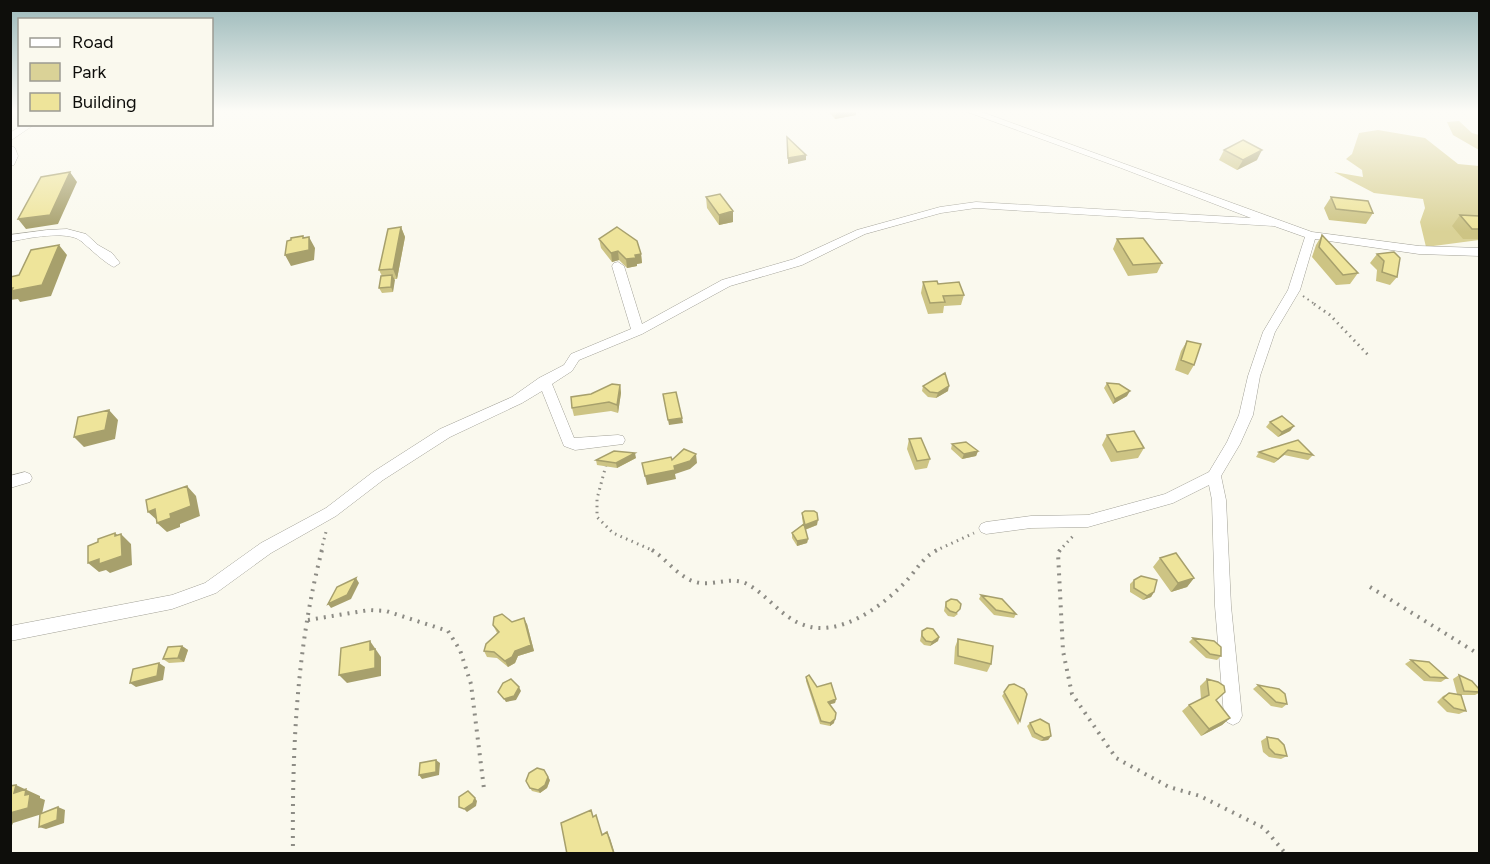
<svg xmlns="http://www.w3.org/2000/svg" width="1490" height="864" viewBox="0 0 1490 864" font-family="Figtree,sans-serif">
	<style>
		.green { fill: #dad297 }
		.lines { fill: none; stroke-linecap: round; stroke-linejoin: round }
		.street-casing { stroke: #a2a197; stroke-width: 1 }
		.path-far2 { stroke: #8d8c85; stroke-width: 2; stroke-dasharray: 1.5 4; stroke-linecap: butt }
		.path-far1 { stroke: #8d8c85; stroke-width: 3; stroke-dasharray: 1.5 4.5; stroke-linecap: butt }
		.path { stroke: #8d8c85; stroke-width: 4; stroke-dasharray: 2 6; stroke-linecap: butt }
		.street { fill: #fff; fill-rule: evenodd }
		.wall { fill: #cdc484 }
		.shaded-wall { fill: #a7a06c }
		.building { fill: #eee49a; stroke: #a7a06c; stroke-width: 1.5 }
	</style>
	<rect width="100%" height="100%" fill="#faf9ee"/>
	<!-- green -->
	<path class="green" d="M 1459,121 L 1472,133 L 1479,135 L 1479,150 L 1453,135 L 1447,122 Z
		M 1378,130 L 1425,138 L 1458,164 L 1479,166 L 1479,240 L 1426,247 L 1420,222 L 1425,208 L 1423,199 L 1374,193 L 1334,172 L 1363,177 L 1362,170 L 1346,159 L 1352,154 L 1359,133 Z"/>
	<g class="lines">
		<defs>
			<path id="street" d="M 965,111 L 979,111 L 1312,232 L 1419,246 L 1480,248 L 1480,256 L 1419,254 L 1315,239 L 1300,290 L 1275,332 L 1260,376 L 1253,415 L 1240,444 L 1221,476 L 1226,500 L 1231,606 L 1242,716 L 1239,722 L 1233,725 L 1227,722 L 1224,716 L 1215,606 L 1212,500 L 1209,485 L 1173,503 L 1088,527 L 1031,528 L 986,534 L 981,532 L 979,528 L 981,524 L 986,522 L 1031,516 L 1088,515 L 1165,494 L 1209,472 L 1227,442 L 1239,415 L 1248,376 L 1263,332 L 1288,290 L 1305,237 L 1274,226 L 976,208 L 941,213 L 865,234 L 802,265 L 730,286 L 642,334 L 579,360 L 572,371 L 552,384 L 574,438 L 618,435 L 623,436 L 625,440 L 623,444 L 575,450 L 564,446 L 542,391 L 522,403 L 450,437 L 383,480 L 336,516 L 271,553 L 216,593 L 172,609 L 10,641 L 10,626 L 172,595 L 205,583 L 261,543 L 326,508 L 373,472 L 440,429 L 512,397 L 539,378 L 564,365 L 571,354 L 631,329 L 612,266 L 614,263 L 618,262 L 624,266 L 642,324 L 722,280 L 794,259 L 857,230 L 940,207 L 976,202 L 1251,218 L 1121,168 Z
				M 24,124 L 35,124 L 10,141 L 10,133 Z
				M 10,145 L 15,148 L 18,156 L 14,165 L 10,166 Z
				M 47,230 L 67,229 L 86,234 L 98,245 L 112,253 L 120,263 L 114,267 C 106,264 88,247 81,241 C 68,230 26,238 10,242 L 10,235 Z
				M 25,472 L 30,474 L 32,478 L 30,482 L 10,488 L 10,476 Z"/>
		</defs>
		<!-- street casing -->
		<use href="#street" class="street-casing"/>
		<!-- path-far2 -->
		<path class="path-far2" d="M 1303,296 L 1316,305"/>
		<!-- path-far1 -->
		<path class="path-far1" d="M 1314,304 L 1330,315 L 1370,357
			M 606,465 L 597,499 L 597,517 L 613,533 L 654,551
			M 321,551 L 327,528
			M 935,551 L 974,533
			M 1059,551 L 1074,535"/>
		<!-- path -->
		<path class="path" d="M 652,550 C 668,560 680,580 700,583 C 715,585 731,577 745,583 C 766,593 779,615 801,624 C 838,640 885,605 909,578 C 918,567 924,557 937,550
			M 1060,550 L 1058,553 L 1063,651 L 1072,694 L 1116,758 L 1169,787 L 1200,796 L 1264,828 L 1286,854
			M 1370,587 L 1480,655
			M 308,620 L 369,610 L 386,611 L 448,631 L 460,650 L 471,684 L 484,789
			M 293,854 C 292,752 296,649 322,550"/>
		<!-- street -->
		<use href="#street" class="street"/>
	</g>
	<!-- wall -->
	<path class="wall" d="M 828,111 L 856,111 L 856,115 L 835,119 Z
		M 1224,150 L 1257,160 L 1237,170 L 1219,160 Z
		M 706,197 L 733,222 L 719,225 L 707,208 Z
		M 1331,197 L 1373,213 L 1366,224 L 1329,220 L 1324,208 Z
		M 1460,215 L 1479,216 L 1479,239 L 1463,239 L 1452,226 Z
		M 401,227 L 405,237 L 397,279 L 394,279 L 393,292 L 382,293 L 379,288 L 382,276 L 379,270 Z
		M 1322,235 L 1358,273 L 1350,284 L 1336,285 L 1312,257 L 1316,245 Z
		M 599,239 L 641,254 L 642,263 L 637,264 L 637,266 L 627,268 L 619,260 L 612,262 L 601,248 Z
		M 1117,239 L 1162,263 L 1157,273 L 1128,276 L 1113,249 Z
		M 1394,252 L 1397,277 L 1390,285 L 1376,281 L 1377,270 L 1370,263 L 1377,254 Z
		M 923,282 L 938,284 L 964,295 L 961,305 L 944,306 L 943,313 L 928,314 L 921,293 Z
		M 1187,341 L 1194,365 L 1188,375 L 1175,370 L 1181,351 Z
		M 1107,383 L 1127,396 L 1113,404 L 1104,388 Z
		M 620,385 L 621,393 L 618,413 L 611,411 L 574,416 L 572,408 L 591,394 Z
		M 923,386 L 948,391 L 936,398 L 928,397 L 922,391 Z
		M 1270,422 L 1294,426 L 1290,431 L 1278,437 L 1266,427 Z
		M 1107,435 L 1144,448 L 1138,458 L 1111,462 L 1102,445 Z
		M 909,439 L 930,459 L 927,468 L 915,470 L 907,449 Z
		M 1298,440 L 1313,455 L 1308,460 L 1284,455 L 1274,463 L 1256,457 L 1259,452 Z
		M 952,444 L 978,451 L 976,456 L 962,459 L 951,449 Z
		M 636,458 L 617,468 L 597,465 L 596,460 Z
		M 802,513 L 817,525 L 805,530 L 808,539 L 807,543 L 797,546 L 792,538 L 792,533 L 803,524 L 802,518 Z
		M 1160,558 L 1194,578 L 1187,587 L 1171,592 L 1153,567 Z
		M 1134,580 L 1154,592 L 1151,597 L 1143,600 L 1130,592 L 1130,584 Z
		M 981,595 L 1016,614 L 1014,618 L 994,615 L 979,599 Z
		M 946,602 L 958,614 L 954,617 L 948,616 L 944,611 L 945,606 Z
		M 512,622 L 527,624 L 534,651 L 518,656 L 515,663 L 508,667 L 497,658 L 487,657 L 484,651 L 497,633 L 493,625 Z
		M 922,631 L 939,637 L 938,641 L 930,646 L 924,645 L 920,641 Z
		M 1193,638 L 1221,656 L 1217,660 L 1206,658 L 1189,642 Z
		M 958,639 L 991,664 L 987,672 L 954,664 L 955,647 Z
		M 182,646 L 188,650 L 184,662 L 169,663 L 163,659 Z
		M 1411,660 L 1447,678 L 1441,682 L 1424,681 L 1405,664 Z
		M 1459,675 L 1479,689 L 1479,693 L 1475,695 L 1461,695 L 1466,711 L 1459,714 L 1447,712 L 1437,702 L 1443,696 L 1449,693 L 1457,694 L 1453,679 Z
		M 806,677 L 817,687 L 836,699 L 835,703 L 830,704 L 834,723 L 830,726 L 820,724 L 806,681 Z
		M 1207,679 L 1216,700 L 1230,718 L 1222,725 L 1201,736 L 1182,711 L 1189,705 L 1201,699 L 1200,686 Z
		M 1009,685 L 1020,721 L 1018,725 L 1002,696 Z
		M 1258,685 L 1287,704 L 1282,708 L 1271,706 L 1253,689 Z
		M 1030,723 L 1051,736 L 1048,740 L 1041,741 L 1032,737 L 1027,726 Z
		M 1267,737 L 1287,756 L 1281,759 L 1269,757 L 1263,752 L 1261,741 Z
		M 550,780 L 547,788 L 540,793 L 532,791 L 530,788 Z"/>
	<!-- shaded-wall -->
	<path class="shaded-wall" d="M 836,111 L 856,111 L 856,115 L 835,119 Z
		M 1262,150 L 1257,160 L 1237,170 L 1243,160 Z
		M 806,155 L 806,160 L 788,164 L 788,158 Z
		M 70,172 L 77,182 L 58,224 L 26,229 L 18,219 Z
		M 733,211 L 733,222 L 719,225 L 719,215 Z
		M 401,227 L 405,237 L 397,279 L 393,269 Z
		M 309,237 L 315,248 L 314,260 L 291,266 L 285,255 Z
		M 59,245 L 67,255 L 51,296 L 20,302 L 18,299 L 10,300 L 10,288 Z
		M 618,251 L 619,260 L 612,262 L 611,253 Z
		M 641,254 L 642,263 L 637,264 L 637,266 L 627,268 L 626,259 L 635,255 Z
		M 392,275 L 395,280 L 393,292 L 391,287 Z
		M 620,385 L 621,393 L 618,413 L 617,405 Z
		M 949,386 L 948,391 L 936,398 L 938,393 Z
		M 1130,391 L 1127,396 L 1113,404 L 1115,399 Z
		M 109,410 L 118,420 L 115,439 L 84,447 L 74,437 Z
		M 682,418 L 683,423 L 669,425 L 668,420 Z
		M 1294,426 L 1290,431 L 1278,437 L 1282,432 Z
		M 1288,450 L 1284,455 L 1274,463 L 1278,459 Z
		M 978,451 L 976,456 L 962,459 L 964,454 Z
		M 635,453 L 636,458 L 617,468 L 616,463 Z
		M 696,454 L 697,463 L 690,469 L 675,474 L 676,479 L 647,485 L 645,476 L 674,466 Z
		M 187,486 L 196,496 L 200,516 L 180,524 L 180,527 L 167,532 L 157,523 L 170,514 Z
		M 155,509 L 158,521 L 148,512 Z
		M 818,520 L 817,525 L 804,530 L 805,525 Z
		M 115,533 L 121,538 L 121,534 L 131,544 L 132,565 L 110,573 L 106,570 L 99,572 L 88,563 L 115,536 Z
		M 808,539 L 807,543 L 797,546 L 797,541 Z
		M 356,578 L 359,583 L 351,599 L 331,608 L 328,604 Z
		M 1194,578 L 1187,587 L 1171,592 L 1178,583 Z
		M 1154,592 L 1151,597 L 1143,600 L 1147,596 Z
		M 524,618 L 527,624 L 534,651 L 518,656 L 515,663 L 508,667 L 505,661 Z
		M 939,637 L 938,641 L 930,646 L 932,642 Z
		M 370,641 L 381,657 L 381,676 L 347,683 L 339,675 L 370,650 Z
		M 182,646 L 188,650 L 184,662 L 178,658 Z
		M 159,663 L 165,667 L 163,680 L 136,687 L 130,683 Z
		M 519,687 L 521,691 L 516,700 L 506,702 L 504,699 Z
		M 836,699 L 835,703 L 827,705 L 828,702 Z
		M 1230,718 L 1222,725 L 1201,736 L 1209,729 Z
		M 835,719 L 834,723 L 830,726 L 830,723 Z
		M 1051,736 L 1048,740 L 1041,741 L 1044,738 Z
		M 436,760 L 440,763 L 439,775 L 422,779 L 419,775 Z
		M 544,770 L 550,780 L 547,788 L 540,793 L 538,790 Z
		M 16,785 L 40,796 L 40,798 L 45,800 L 42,814 L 13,823 L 10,830 L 10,813 Z
		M 475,798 L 477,801 L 476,806 L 467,812 L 464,809 Z
		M 58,807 L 65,810 L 64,823 L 46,829 L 39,827 Z
		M 607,832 L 610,838 L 615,854 L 614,854 Z"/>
	<!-- building -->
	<path class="building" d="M 787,137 L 806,155 L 788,158 Z
		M 1243,140 L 1262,150 L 1243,160 L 1224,150 Z
		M 70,172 L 50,215 L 18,219 L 41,177 Z
		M 720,194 L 733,211 L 719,215 L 706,197 Z
		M 1331,197 L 1368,201 L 1373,213 L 1336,209 Z
		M 1460,215 L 1479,216 L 1479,229 L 1472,229 Z
		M 401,227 L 393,269 L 379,270 L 388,229 Z
		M 617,227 L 637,241 L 641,254 L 635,255 L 636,258 L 626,259 L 618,251 L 611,253 L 599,239 Z
		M 1322,235 L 1358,273 L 1343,275 L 1319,247 Z
		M 303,236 L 303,238 L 309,237 L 309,250 L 285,255 L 287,241 L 291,240 L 291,238 Z
		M 1143,238 L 1162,263 L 1133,265 L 1117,239 Z
		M 59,245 L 42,285 L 11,291 L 13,288 L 10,288 L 10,277 L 19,275 L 31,250 Z
		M 1394,252 L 1400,258 L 1397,277 L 1382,272 L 1384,261 L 1377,254 Z
		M 392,275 L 391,287 L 379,288 L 381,276 Z
		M 937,281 L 938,284 L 959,282 L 964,295 L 943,296 L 945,302 L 930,303 L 923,282 Z
		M 1187,341 L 1201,344 L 1194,365 L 1181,360 Z
		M 945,373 L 949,386 L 938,393 L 930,392 L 923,386 Z
		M 1107,383 L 1119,384 L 1130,391 L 1115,399 Z
		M 612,384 L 620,385 L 617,405 L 609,402 L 572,408 L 571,397 L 591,394 Z
		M 676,392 L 682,418 L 668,420 L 663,394 Z
		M 109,410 L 105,430 L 74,437 L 78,417 Z
		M 1282,416 L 1294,426 L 1282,432 L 1270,422 Z
		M 1134,431 L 1144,448 L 1117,452 L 1107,435 Z
		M 921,438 L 930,459 L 917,461 L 909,439 Z
		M 1298,440 L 1313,455 L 1288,450 L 1278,459 L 1259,452 Z
		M 966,442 L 978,451 L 964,454 L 952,444 Z
		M 684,449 L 696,454 L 690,461 L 674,466 L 675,470 L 645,476 L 642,463 L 671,457 L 672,460 Z
		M 614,451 L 635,453 L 616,463 L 596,460 Z
		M 187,486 L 191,506 L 170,514 L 171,518 L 157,523 L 155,509 L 148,512 L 146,500 Z
		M 805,511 L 814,511 L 817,513 L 818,520 L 805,525 L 802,513 Z
		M 804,524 L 808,539 L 797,541 L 792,533 Z
		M 115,533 L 115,536 L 121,534 L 122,556 L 99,564 L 99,559 L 88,563 L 88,546 L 98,542 L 98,539 Z
		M 1176,553 L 1194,578 L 1178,583 L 1160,558 Z
		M 1141,576 L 1157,580 L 1154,592 L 1147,596 L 1134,588 L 1134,580 Z
		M 356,578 L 347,595 L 328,604 L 337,587 Z
		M 981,595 L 1002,599 L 1016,614 L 996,610 Z
		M 951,599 L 957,600 L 961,604 L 960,609 L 956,613 L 950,611 L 946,607 L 946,602 Z
		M 502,614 L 512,622 L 524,618 L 531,645 L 515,651 L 512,657 L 505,661 L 494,652 L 484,651 L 486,644 L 499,632 L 493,625 L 494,617 Z
		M 927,628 L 933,629 L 939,637 L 932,642 L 926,641 L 922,636 L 922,631 Z
		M 1193,638 L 1214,641 L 1221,647 L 1221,656 L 1210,654 Z
		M 958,639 L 993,646 L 991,664 L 958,656 Z
		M 370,641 L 370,650 L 375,649 L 375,668 L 339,675 L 341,648 Z
		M 182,646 L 178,658 L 163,659 L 168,647 Z
		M 1411,660 L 1429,662 L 1447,678 L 1430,677 Z
		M 159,663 L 157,676 L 130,683 L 133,669 Z
		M 809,675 L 817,687 L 831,683 L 836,699 L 828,702 L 836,713 L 835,719 L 830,723 L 821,721 L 806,677 Z
		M 1459,675 L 1472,681 L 1479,689 L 1479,692 L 1464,691 Z
		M 511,679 L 519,687 L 514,696 L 504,699 L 498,692 L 503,683 Z
		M 1207,679 L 1218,682 L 1224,686 L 1225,692 L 1216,700 L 1230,718 L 1209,729 L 1189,705 L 1209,695 Z
		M 1014,684 L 1024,689 L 1027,694 L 1020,721 L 1004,692 L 1009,685 Z
		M 1258,685 L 1279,689 L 1285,694 L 1287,704 L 1276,702 Z
		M 1449,693 L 1461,695 L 1466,711 L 1454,708 L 1443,698 Z
		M 1040,719 L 1049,724 L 1051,736 L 1044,738 L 1035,733 L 1030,723 Z
		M 1267,737 L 1278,739 L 1284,745 L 1287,756 L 1275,754 L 1269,748 Z
		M 436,760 L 436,772 L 419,775 L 420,763 Z
		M 537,768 L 544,770 L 548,777 L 545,785 L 538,790 L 530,788 L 526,781 L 529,773 Z
		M 16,785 L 14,793 L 26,789 L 25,795 L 30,794 L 28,808 L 10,813 L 10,786 Z
		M 468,791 L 475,798 L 473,803 L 464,809 L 459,807 L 459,797 Z
		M 58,807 L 57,820 L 39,827 L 40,814 Z
		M 591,810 L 593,817 L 596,815 L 602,835 L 607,832 L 614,854 L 567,854 L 561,823 Z"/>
	<!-- sky -->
	<linearGradient id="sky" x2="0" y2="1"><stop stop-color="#9ab8b9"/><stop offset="0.48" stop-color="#fdfcf7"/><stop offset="1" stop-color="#fdfcf7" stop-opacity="0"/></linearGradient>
	<rect width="1490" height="232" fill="url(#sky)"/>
	<!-- border -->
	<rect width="1490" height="864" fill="none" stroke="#0e0e0b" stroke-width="24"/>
	<!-- legend -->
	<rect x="18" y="18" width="195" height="108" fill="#faf9ee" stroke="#9c9b93" stroke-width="1.5"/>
	<rect x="30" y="38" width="30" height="9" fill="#ffffff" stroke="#9c9b93" stroke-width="1.5"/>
	<text x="72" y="48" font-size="18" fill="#0e0e0b">Road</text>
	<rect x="30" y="63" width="30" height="18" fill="#dad297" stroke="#9c9b93" stroke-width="1.5"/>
	<text x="72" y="78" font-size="18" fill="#0e0e0b">Park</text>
	<rect x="30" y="93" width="30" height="18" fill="#eee49a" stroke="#9c9b93" stroke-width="1.5"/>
	<text x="72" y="108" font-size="18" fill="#0e0e0b">Building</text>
</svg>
